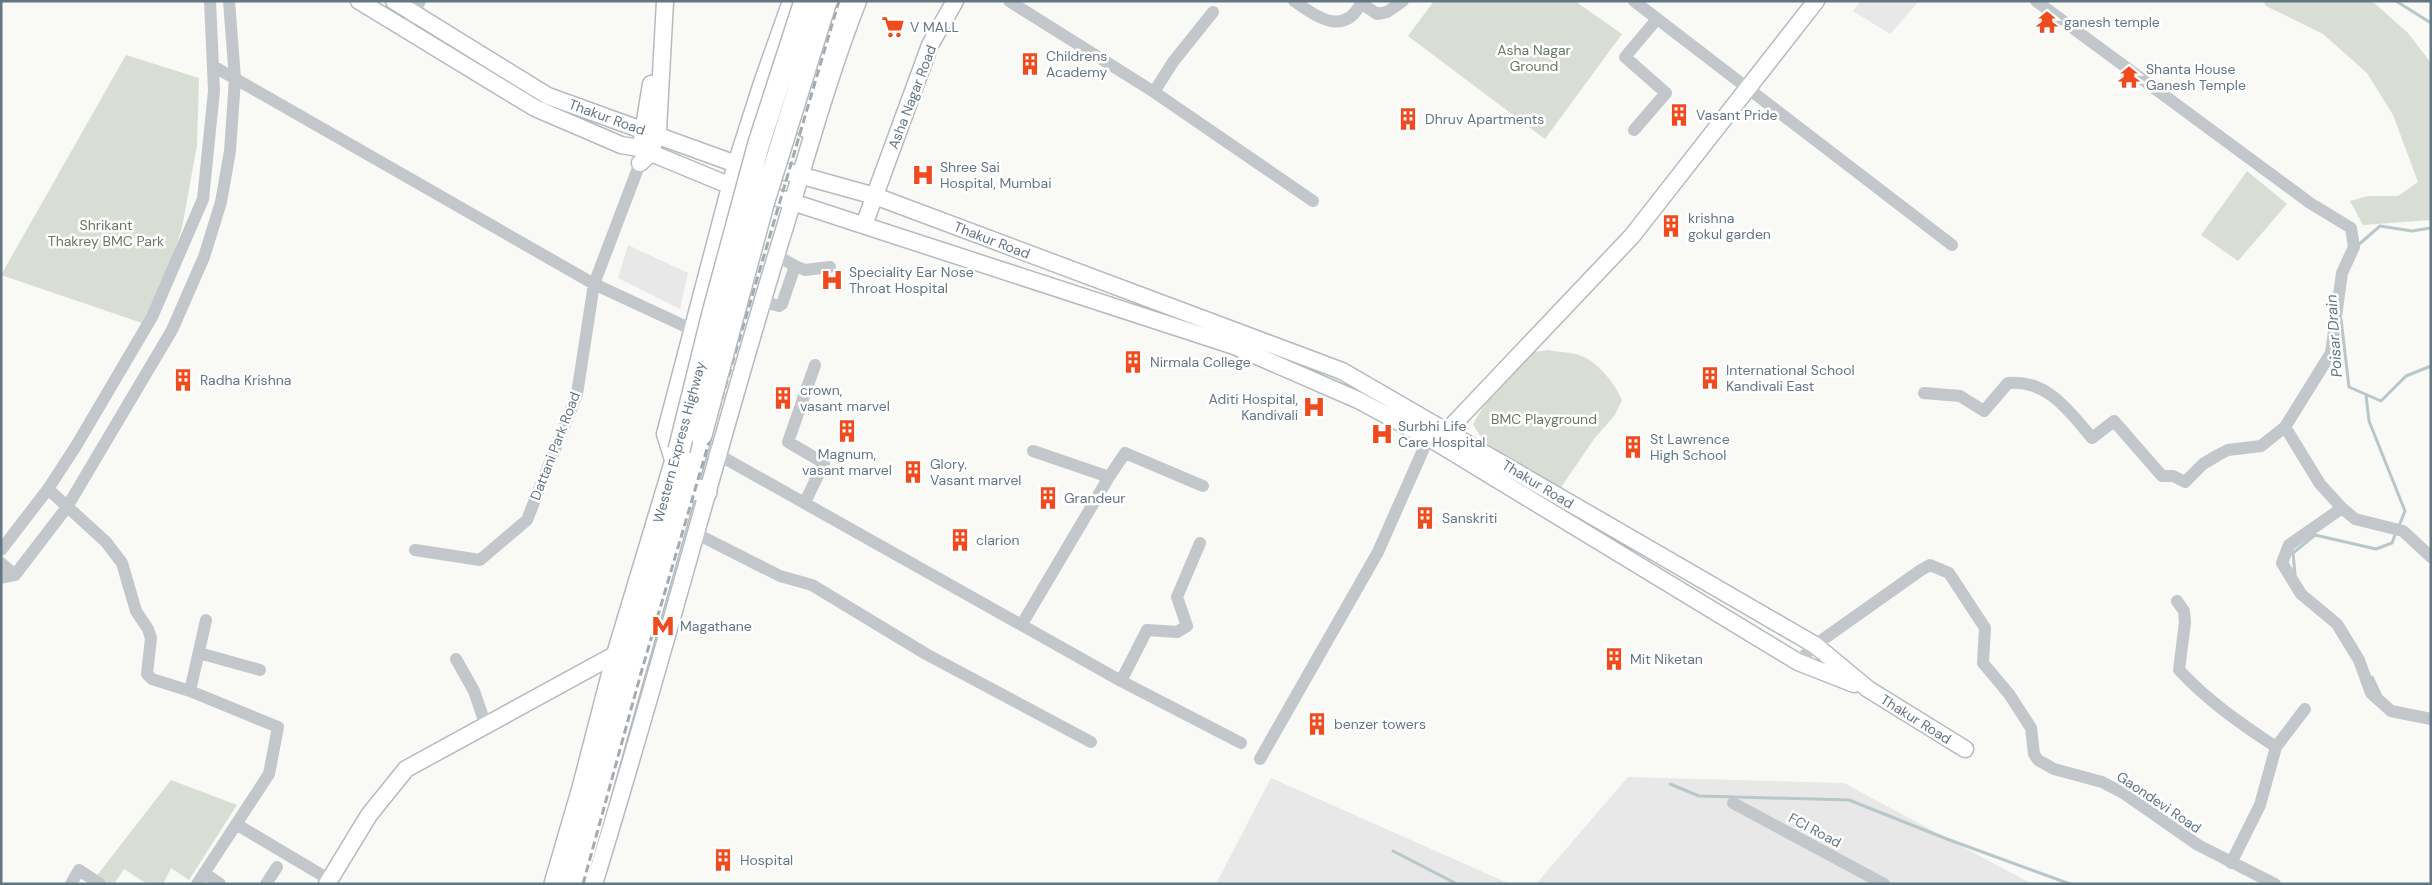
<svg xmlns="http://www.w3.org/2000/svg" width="2432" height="885" viewBox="0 0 2432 885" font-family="'DM Sans',sans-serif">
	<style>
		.built { fill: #e7e8e7 }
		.green { fill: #d9ded5 }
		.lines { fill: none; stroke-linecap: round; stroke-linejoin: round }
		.stream { stroke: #b8c7ca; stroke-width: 3 }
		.secondary-casing { stroke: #b4bbc0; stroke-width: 19 }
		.highway-casing { stroke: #b5babe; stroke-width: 24 }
		.street { stroke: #c2c7cb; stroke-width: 12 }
		.secondary { stroke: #fff; stroke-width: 16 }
		.highway { stroke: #fff; stroke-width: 21 }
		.rail { stroke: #a3abb1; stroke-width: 3; stroke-dasharray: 8 4; stroke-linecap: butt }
		.highway-bridge-casing { stroke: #b5babe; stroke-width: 24; stroke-linecap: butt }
		.highway-bridge { stroke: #fff; stroke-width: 21 }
		.labels { text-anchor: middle; stroke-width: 5; stroke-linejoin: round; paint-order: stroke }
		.poi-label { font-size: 14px; fill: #627684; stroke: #fff; text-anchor: start }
		.park-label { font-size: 14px; fill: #667a61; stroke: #fff }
		.street-label { font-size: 14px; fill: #627684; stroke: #fff }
		.water-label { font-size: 15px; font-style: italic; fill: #5d767d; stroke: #fff }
	</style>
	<rect width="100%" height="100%" fill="#f9f9f6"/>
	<!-- built -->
	<path class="built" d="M 1861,1 L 1919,1 L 1890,34 L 1853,11 Z
		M 628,245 L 688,273 L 680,309 L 618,278 Z
		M 1628,777 L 1844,783 L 2032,884 L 1536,884 Z
		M 1271,778 L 1510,884 L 1216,884 Z"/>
	<!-- green -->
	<path class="green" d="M 1434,1 L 1575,1 L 1622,34 L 1545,139 L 1408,36 Z
		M 2263,1 L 2372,1 L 2408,33 L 2431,63 L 2431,220 L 2363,225 L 2350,201 L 2368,196 L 2398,196 L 2418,182 L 2393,115 L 2367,73 L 2323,34 L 2266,6 Z
		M 126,55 L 199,78 L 197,145 L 182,228 L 163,285 L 142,323 L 1,275 Z
		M 2247,171 L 2287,204 L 2238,261 L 2201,235 Z
		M 1548,350 C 1557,352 1567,352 1576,354 C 1596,359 1614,382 1622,400 L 1615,415 L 1594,439 L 1560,489 L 1512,462 L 1483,441 L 1473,424 L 1483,407 L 1534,352 Z
		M 171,780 L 237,805 L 189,880 L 171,868 L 163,884 L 147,884 L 124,869 L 114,884 L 105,884 L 95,878 Z"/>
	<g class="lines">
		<!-- stream -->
		<path class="stream" d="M 2396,1 L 2431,23
			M 2357,246 L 2380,226 L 2412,231 L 2431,228
			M 2341,319 L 2349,387 L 2381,401 L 2406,376 L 2431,366
			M 2366,395 L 2369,421 L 2405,511 L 2399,526
			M 2295,574 L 2293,553 L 2315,535 L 2376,549 L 2392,543 L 2396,532
			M 2372,677 L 2380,694
			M 1670,784 L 1699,796 L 1849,800 L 1947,839 L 2070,884
			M 1393,851 L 1457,884"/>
		<defs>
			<path id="secondary" d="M 359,1 L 535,108 L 621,145 L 639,148 L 731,186 L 786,200 L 1234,346 L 1358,400 L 1434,441 L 1798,662 L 1854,684
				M 394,1 L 548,96 L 736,164 L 792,173 L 875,196 L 1342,371 L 1815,645 L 1868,689 L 1965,749
				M 805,129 L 821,65 L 842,1
				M 642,139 L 651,84
				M 640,163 L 651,153 L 658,130 L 665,1
				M 864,225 L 930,45 L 955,1
				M 1447,431 L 1632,236 L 1816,1
				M 675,466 L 665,434 L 736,164 L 762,83 L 791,1
				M 327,884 L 369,815 L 406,769 L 618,653
				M 594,884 C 660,671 715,456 780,243 C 805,163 827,80 858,1"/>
			<path id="highway" d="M 687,487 L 706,492
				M 555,884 L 583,788 L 618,653 L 679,450
				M 575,884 L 701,435"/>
		</defs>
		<!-- secondary casing -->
		<use href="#secondary" class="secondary-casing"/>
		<!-- highway casing -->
		<use href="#highway" class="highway-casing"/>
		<!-- street -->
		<path class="street" d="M 1009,1 L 1154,92 L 1313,201
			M 1294,1 C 1317,17 1345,38 1362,1
			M 1634,1 L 1952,245
			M 1361,3 L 1377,14 L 1387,12 L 1403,1
			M 406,30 L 420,1
			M 213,66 L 594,284 L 691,329
			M 1154,92 L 1173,62 L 1213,12
			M 1634,130 L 1666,93 L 1625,57 L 1657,19
			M 795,266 L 805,270 L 830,267
			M 762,301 L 779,306 L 782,304 L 795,266 L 776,255
			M 1924,393 L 1960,396 L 1984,411 L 2008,383 C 2047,379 2069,411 2092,438 L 2114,421 L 2162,476 L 2173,476 L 2185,482 L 2203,464 L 2218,455 L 2228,450 L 2261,446 L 2285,427 L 2331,353 L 2342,273 L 2354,247 L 2351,228 L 2310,203 L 2036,1
			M 2285,427 L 2320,484 L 2342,508 L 2355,519 L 2403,531 L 2431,557
			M 710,450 L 1121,681 L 1241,743
			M 1033,451 L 1109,477
			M 48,489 L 106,542 L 122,563 L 136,611 L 148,629 L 151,638 L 147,674 L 152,679 L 190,691 L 278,727 L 269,774 L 197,884
			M 805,502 L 824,463 L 788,442 L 815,365
			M 2342,508 L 2289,545 L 2282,563 L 2301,594 L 2337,624 L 2359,660 L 2371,693 L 2391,711 L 2431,719
			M 695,533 L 780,576 L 812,585 L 926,654 L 1091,742
			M 1,550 L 48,489 L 76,446 L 152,317 L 203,199 L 214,91 L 210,1
			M 415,550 L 480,560 L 527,520 L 577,394 L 594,284 L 640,163
			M 1,563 L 15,575
			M 1,578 L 15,575 L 67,507 L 172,330 L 204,257 L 221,202 L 230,151 L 235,79 L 229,1
			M 2177,601 L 2184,611 L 2185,622 L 2179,670 C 2208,701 2241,724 2276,747
			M 1022,624 L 1109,477 L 1125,453 L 1203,486
			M 199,653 L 260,670
			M 456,659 L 474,691 L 486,726
			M 1798,662 L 1815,645 L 1921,570 L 1930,565 L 1949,573 L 1985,628 L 1983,663 L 2009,694 L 2031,728 L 2034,754 L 2038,760 L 2054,769 L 2102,782 L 2125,794 L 2198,845 L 2275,884
			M 1121,681 L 1147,630 L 1177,632 L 1187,626 L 1177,597 L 1200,543
			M 190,691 L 206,620
			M 1260,759 L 1378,552 L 1431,432
			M 1733,803 L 1884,884
			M 236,824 L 330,880
			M 2231,863 L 2260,805 L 2276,747 L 2305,709
			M 204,873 L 220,884
			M 71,884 L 79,870 L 100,884
			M 266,884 L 277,867"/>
		<!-- secondary -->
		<use href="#secondary" class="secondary"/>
		<!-- highway -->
		<use href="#highway" class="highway"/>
		<!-- rail -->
		<path class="rail" d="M 583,884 L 641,673 L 839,1"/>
		<defs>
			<path id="highway-bridge" d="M 701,435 L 763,204 L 826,1
				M 679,450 L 713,313 L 759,143 L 805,1"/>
		</defs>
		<!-- highway-bridge casing -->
		<use href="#highway-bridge" class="highway-bridge-casing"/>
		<!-- highway-bridge -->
		<use href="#highway-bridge" class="highway-bridge"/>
	</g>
	<!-- icons -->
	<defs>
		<symbol id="temple-bare" viewBox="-9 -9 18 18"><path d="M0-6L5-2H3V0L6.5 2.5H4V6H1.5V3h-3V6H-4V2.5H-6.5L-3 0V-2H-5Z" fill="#f04a1f" stroke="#fff" stroke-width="2.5" paint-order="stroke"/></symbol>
		<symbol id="supermarket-bare" viewBox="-9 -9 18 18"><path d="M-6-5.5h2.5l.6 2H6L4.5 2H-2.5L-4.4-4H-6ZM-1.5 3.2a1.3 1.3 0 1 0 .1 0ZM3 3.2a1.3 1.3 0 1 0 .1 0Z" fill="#f04a1f" stroke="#fff" stroke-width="2.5" paint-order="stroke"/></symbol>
		<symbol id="building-bare" viewBox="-9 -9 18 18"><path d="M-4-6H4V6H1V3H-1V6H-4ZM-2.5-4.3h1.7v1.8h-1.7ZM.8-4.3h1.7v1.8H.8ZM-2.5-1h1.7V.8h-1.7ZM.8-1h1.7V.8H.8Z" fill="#f04a1f" stroke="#fff" stroke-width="2.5" paint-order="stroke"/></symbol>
		<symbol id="hospital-bare" viewBox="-9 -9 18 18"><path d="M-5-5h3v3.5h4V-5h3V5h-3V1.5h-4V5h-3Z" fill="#f04a1f" stroke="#fff" stroke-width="2.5" paint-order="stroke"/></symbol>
		<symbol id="metro-bare" viewBox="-9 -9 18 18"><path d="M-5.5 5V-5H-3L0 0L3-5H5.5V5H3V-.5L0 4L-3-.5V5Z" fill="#f04a1f" stroke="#fff" stroke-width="2.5" paint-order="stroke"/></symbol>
	</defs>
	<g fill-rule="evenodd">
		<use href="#temple-bare" x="2031" y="6" width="32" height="32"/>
		<use href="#supermarket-bare" x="877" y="11" width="32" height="32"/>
		<use href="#building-bare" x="1014" y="48" width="32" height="32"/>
		<use href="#temple-bare" x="2113" y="61" width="32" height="32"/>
		<use href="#building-bare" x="1663" y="99" width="32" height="32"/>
		<use href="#building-bare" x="1392" y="103" width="32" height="32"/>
		<use href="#hospital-bare" x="907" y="159" width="32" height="32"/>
		<use href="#building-bare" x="1655" y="210" width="32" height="32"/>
		<use href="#hospital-bare" x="816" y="264" width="32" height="32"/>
		<use href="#building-bare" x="1117" y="346" width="32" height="32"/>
		<use href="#building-bare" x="1694" y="362" width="32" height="32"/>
		<use href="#building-bare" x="167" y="364" width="32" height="32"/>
		<use href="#building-bare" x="767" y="382" width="32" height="32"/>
		<use href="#hospital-bare" x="1298" y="391" width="32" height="32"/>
		<use href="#building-bare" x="831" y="415" width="32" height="32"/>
		<use href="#hospital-bare" x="1366" y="418" width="32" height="32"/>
		<use href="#building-bare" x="1617" y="431" width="32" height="32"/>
		<use href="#building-bare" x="897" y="456" width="32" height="32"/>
		<use href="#building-bare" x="1032" y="482" width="32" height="32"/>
		<use href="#building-bare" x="1409" y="502" width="32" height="32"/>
		<use href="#building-bare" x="944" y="524" width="32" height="32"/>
		<use href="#metro-bare" x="647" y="610" width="32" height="32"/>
		<use href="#building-bare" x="1598" y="643" width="32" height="32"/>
		<use href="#building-bare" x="1301" y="708" width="32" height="32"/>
		<use href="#building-bare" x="707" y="844" width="32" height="32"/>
	</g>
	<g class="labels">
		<!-- poi labels -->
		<g class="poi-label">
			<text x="2064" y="27">ganesh temple</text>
			<text x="910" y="32">V MALL</text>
			<text x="1046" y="61">Childrens<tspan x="1046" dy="16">Academy</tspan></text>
			<text x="2146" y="74">Shanta House<tspan x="2146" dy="16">Ganesh Temple</tspan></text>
			<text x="1696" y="120">Vasant Pride</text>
			<text x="1425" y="124">Dhruv Apartments</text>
			<text x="940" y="172">Shree Sai<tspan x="940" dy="16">Hospital, Mumbai</tspan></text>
			<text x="1688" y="223">krishna<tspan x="1688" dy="16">gokul garden</tspan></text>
			<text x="849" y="277">Speciality Ear Nose<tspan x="849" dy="16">Throat Hospital</tspan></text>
			<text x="1150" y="367">Nirmala College</text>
			<text x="1726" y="375">International School<tspan x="1726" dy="16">Kandivali East</tspan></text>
			<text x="200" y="385">Radha Krishna</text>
			<text x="800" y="395">crown,<tspan x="800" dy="16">vasant marvel</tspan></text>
			<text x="1298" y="404" text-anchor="end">Aditi Hospital,<tspan x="1298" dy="16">Kandivali</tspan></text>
			<text x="1398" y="431">Surbhi Life<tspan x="1398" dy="16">Care Hospital</tspan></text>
			<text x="1650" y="444">St Lawrence<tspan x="1650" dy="16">High School</tspan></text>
			<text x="847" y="459" text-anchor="middle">Magnum,<tspan x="847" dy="16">vasant marvel</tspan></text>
			<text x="930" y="469">Glory.<tspan x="930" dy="16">Vasant marvel</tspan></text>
			<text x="1064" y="503">Grandeur</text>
			<text x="1442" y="523">Sanskriti</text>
			<text x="976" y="545">clarion</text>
			<text x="680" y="631">Magathane</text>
			<text x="1630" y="664">Mit Niketan</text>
			<text x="1334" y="729">benzer towers</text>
			<text x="740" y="865">Hospital</text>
		</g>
		<!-- park labels -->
		<g class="park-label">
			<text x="1534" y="55">Asha Nagar<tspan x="1534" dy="16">Ground</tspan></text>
			<text x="106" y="230">Shrikant<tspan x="106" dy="16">Thakrey BMC Park</tspan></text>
			<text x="1544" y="424">BMC Playground</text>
		</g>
		<!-- street labels -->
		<g class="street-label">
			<text transform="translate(912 97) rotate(-69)" y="5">Asha Nagar Road</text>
			<text transform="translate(607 117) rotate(20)" y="5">Thakur Road</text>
			<text transform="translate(992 240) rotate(21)" y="5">Thakur Road</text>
			<text transform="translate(679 442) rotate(-75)" y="5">Western Express Highway</text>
			<text transform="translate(555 446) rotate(-69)" y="5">Dattani Park Road</text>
			<text transform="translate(1538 484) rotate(31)" y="5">Thakur Road</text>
			<text transform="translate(1916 719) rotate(32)" y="5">Thakur Road</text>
			<text transform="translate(2159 802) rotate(34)" y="5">Gaondevi Road</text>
			<text transform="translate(1815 830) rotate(28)" y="5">FCI Road</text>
		</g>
		<!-- water labels -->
		<g class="water-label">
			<text transform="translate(2334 336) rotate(-94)" y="5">Poisar Drain</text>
		</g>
	</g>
	<!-- border -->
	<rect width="2432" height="885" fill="none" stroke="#627684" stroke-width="5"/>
</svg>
